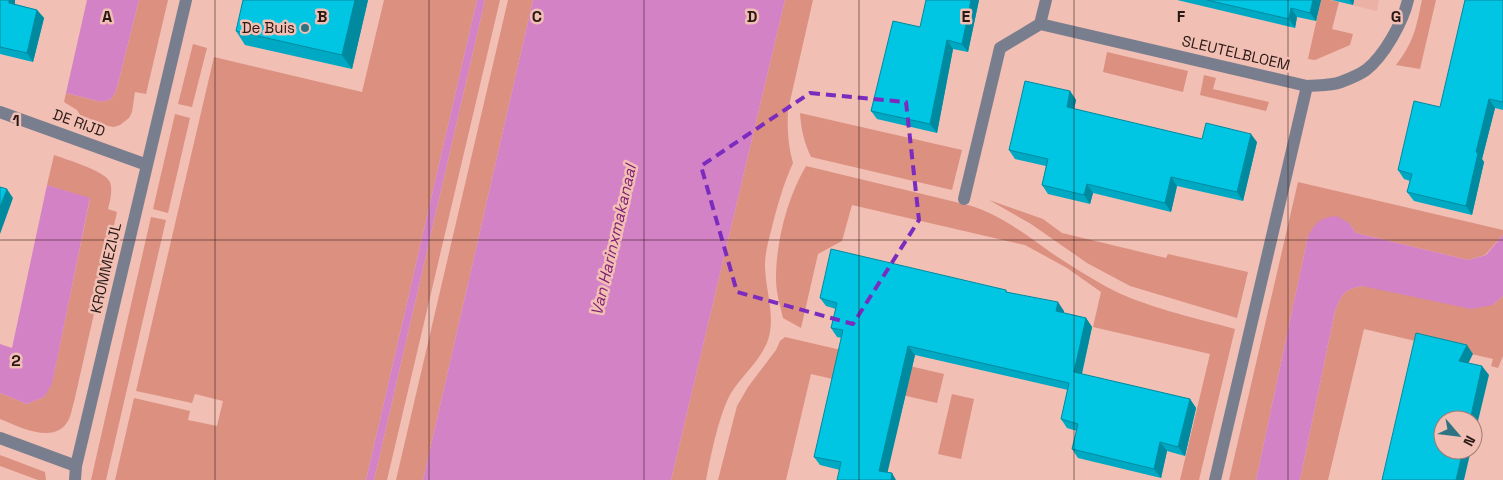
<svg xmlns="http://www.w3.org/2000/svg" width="1503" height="480" viewBox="0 0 1503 480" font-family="'Space Grotesk',sans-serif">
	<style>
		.built { fill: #eab1a4 }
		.green { fill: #db9080 }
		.water { fill: #d482c6 }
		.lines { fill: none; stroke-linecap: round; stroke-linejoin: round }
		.minor { stroke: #797e8f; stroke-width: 12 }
		.wall { fill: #00a9c3 }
		.shaded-wall { fill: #008a9f }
		.building { fill: #00c5e3; stroke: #008a9f }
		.marked { fill: none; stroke: #7b2cbf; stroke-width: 4; stroke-dasharray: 10 6; stroke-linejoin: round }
		.grid { fill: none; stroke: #2a1814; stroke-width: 1; stroke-opacity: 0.55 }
		.poi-dot { fill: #2e7381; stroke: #f1bfb4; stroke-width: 2 }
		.labels { text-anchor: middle; stroke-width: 5; stroke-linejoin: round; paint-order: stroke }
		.poi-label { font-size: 15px; fill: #2a1814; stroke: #f1bfb4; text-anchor: end }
		.street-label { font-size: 15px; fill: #2a1814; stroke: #f1bfb4 }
		.water-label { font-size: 16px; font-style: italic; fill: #7f1e74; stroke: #f1bfb4 }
		.grid-label { font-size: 16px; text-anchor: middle; font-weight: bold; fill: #2a1814; stroke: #f1bfb4; stroke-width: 5; stroke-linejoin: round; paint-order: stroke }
	</style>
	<rect width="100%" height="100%" fill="#f1bfb4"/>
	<!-- built -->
	<path class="built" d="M 1330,0 L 1379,0 L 1377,11 Z"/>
	<!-- green -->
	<path class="green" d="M 139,0 L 168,0 L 146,94 L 135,92 L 132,112 L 129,118 L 120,125 L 114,127 L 108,126 L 80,115 L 77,110 L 64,102 L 66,93 L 102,102 L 111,99 L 116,91 Z
		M 384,0 L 477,0 L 366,480 L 115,480 L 134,398 L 190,411 L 188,420 L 217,426 L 223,401 L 195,394 L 192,403 L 136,391 L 214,57 L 362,92 Z
		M 485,0 L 500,0 L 387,480 L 374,480 Z
		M 508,0 L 533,0 L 423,480 L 396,480 Z
		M 785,0 L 813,0 L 788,110 C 787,128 788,146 793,163 C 783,185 777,207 771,231 C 768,242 765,254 765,265 C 765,290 776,315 768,340 C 761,360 742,375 731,393 C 719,414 711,455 706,480 L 671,480 Z
		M 1321,0 L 1330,0 L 1339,2 L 1332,29 L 1353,34 L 1350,45 L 1315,60 L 1308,59 Z
		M 1422,0 L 1436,0 L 1420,69 L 1396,65 C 1414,42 1416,28 1422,0 Z
		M 193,44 L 207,48 L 192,107 L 178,104 Z
		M 1107,52 L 1188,71 L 1183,92 L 1103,72 Z
		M 1204,75 L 1216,78 L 1213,89 L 1269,102 L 1266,111 L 1200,95 Z
		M 800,113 L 962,150 L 952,190 L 811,157 C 804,142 801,129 800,113 Z
		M 175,114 L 190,118 L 168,213 L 153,209 Z
		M 54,155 C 67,160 104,170 110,182 C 113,191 110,200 108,209 L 117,212 L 74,402 C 72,408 71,416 68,421 C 54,445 20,427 0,419 L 0,393 L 27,404 L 44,397 L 52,383 L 90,199 L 47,185 Z
		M 806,166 L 968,205 C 1000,214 1026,235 1053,254 C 1070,265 1087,276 1105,286 C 1143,307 1193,317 1235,329 L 1199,480 L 1180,480 L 1210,354 L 1093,327 L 1101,292 L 1067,268 L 1025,245 L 852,205 L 842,241 L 818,254 L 801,328 L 783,318 C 780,305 776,292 776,279 C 776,242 787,198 806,166 Z
		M 1298,182 L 1503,230 L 1503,235 L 1485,255 L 1468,260 L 1356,233 L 1349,223 L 1308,236 L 1256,480 L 1229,480 Z
		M 989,200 L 1043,219 L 1062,233 L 1166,258 L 1168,254 L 1248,272 L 1237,318 L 1130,286 L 1087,263 L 1031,224 Z
		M 151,217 L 166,220 L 106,480 L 91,480 Z
		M 1362,286 L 1493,305 L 1503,296 L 1503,356 L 1498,368 L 1491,366 L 1493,359 L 1364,329 L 1328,480 L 1300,480 L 1335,311 C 1343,293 1343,290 1362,286 Z
		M 785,337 L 944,374 L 937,403 L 811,374 L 786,480 L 718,480 L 737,406 L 748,387 L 776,350 L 780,341 Z
		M 952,394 L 974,399 L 961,459 L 938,454 Z
		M 0,455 L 45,472 L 46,480 L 38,480 L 0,466 Z"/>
	<!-- water -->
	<path class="water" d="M 87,0 L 139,0 L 116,91 L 111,99 L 102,102 L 66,93 Z
		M 477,0 L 485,0 L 374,480 L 366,480 Z
		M 533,0 L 785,0 L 671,480 L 423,480 Z
		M 47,185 L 90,198 L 52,384 L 44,397 L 27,404 L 0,393 L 0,344 L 12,348 Z
		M 1336,216 L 1349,223 L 1356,233 L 1468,260 L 1486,255 L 1503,235 L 1503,296 L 1493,305 L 1471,309 L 1362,286 C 1343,290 1343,293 1335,311 L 1300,480 L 1256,480 L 1308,236 C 1316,222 1320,218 1336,216 Z"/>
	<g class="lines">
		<!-- minor -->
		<path class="minor" d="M 1046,0 L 1040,24 L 1307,86 C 1319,85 1330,86 1341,82 C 1349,79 1359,75 1366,70 C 1384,56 1403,22 1408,0
			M 0,112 L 147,165
			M 964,199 L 1000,48 L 1040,24
			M 0,438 L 76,466
			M 75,480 L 76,466 L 186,0
			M 1215,480 L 1307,86"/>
	</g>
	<!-- wall -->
	<path class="wall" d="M 0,0 L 15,0 L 15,4 L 37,10 L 44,18 L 33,62 L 0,54 Z
		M 368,0 L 352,69 L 245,45 L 236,31 Z
		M 979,0 L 968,52 L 953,49 L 937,133 L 877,119 L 871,111 L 920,27 Z
		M 1177,0 L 1321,0 L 1316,21 L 1297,17 L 1295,28 Z
		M 1332,0 L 1354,0 L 1353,5 Z
		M 1503,0 L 1503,110 L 1495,108 L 1482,159 L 1484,162 L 1472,215 L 1414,201 L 1407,192 L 1410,181 L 1404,179 L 1398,170 L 1440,107 Z
		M 1070,91 L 1076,100 L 1074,109 L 1202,139 L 1257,142 L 1243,201 L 1177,186 L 1171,212 L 1093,193 L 1090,204 L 1048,194 L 1042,185 L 1046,166 L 1015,159 L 1009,150 Z
		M 1006,290 L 1007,292 L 1064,311 L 1063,313 L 1086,318 L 1092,327 L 1082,374 L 1190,399 L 1196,408 L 1185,456 L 1167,451 L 1161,478 L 1078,458 L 1072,449 L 1077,431 L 1067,428 L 1061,419 L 1068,390 L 915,355 L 887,472 L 840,470 L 820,465 L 814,457 L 842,338 L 837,337 L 831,328 L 836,309 L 826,306 L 820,298 Z"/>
	<!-- shaded-wall -->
	<path class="shaded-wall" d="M 9,0 L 15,0 L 15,12 L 9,3 Z
		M 355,0 L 368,0 L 352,69 L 342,55 Z
		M 971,0 L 979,0 L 968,52 L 962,44 Z
		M 1313,0 L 1321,0 L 1316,21 L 1310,13 Z
		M 1349,0 L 1354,0 L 1353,5 Z
		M 1291,8 L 1297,17 L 1295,28 L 1289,19 Z
		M 37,10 L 44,18 L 33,62 L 27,53 Z
		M 947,40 L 953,49 L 937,133 L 930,124 Z
		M 1070,91 L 1076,100 L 1073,115 L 1067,107 Z
		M 1489,99 L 1495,108 L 1482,159 L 1484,162 L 1472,215 L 1466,206 L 1476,152 Z
		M 1251,134 L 1257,142 L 1243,201 L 1237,192 Z
		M 1171,177 L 1177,186 L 1171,212 L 1165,203 Z
		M 1087,184 L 1093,193 L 1090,204 L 1084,195 Z
		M 7,189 L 13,198 L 0,234 L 0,207 Z
		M 1058,302 L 1064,311 L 1062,320 L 1056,311 Z
		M 1086,318 L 1092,327 L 1080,381 L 1074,372 Z
		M 1467,345 L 1473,354 L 1465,370 L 1459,361 Z
		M 908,346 L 915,355 L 886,479 L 879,471 Z
		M 1482,366 L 1489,375 L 1473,442 L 1473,420 L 1470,420 Z
		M 1190,399 L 1196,408 L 1185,456 L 1178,447 Z
		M 1160,442 L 1167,451 L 1161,478 L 1154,469 Z
		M 1463,450 L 1471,450 L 1464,480 L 1456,480 Z
		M 892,473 L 896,480 L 891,480 Z"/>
	<!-- building -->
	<path class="building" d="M 0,0 L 9,0 L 9,3 L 37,10 L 27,53 L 0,47 Z
		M 243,0 L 355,0 L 342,55 L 236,31 Z
		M 926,0 L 971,0 L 962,44 L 947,40 L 930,124 L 871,111 L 893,21 L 920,27 Z
		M 1207,0 L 1313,0 L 1310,13 L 1291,8 L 1289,19 Z
		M 1465,0 L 1503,0 L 1503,102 L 1489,99 L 1476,152 L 1478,153 L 1466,206 L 1407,192 L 1412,174 L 1398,170 L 1414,101 L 1440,107 Z
		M 1025,81 L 1070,91 L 1067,107 L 1202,139 L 1206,123 L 1251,134 L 1237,192 L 1171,177 L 1165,203 L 1087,184 L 1084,195 L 1042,185 L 1048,159 L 1009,150 Z
		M 0,187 L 7,189 L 0,207 Z
		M 831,249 L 1006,290 L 1006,292 L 1058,302 L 1056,311 L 1086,318 L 1074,372 L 1190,399 L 1178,447 L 1160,442 L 1154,469 L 1072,449 L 1078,424 L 1061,419 L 1069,383 L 908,346 L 879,471 L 892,473 L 891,480 L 837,480 L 841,462 L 814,457 L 843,330 L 831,328 L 837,303 L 820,298 Z
		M 1416,333 L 1467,345 L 1459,361 L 1482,366 L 1470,420 L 1443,420 L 1443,450 L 1463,450 L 1456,480 L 1382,480 Z"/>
	<!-- marked area -->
	<path class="marked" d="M 810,93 L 906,102 L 919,220 L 853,324 L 737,292 L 701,166 Z"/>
	<!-- grid -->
	<path class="grid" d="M 215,0 L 215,480M 429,0 L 429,480M 644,0 L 644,480M 859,0 L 859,480M 1074,0 L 1074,480M 1288,0 L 1288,480M 0,240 L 1503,240"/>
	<!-- markers -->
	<circle class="poi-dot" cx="305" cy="28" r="5"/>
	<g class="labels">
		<!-- poi labels -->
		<g class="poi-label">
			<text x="295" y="33">De Buis</text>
		</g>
		<!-- street labels -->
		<g class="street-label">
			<text transform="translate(1236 53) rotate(13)" y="5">SLEUTELBLOEM</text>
			<text transform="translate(79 123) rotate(20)" y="5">DE RIJD</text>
			<text transform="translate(106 268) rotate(-77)" y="5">KROMMEZIJL</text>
		</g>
		<!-- water labels -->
		<g class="water-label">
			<text transform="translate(613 240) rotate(-77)" y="6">Van Harinxmakanaal</text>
		</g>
	</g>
	<g class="grid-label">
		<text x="107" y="22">A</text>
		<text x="322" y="22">B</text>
		<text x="537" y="22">C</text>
		<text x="752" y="22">D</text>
		<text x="966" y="22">E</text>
		<text x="1181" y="22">F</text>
		<text x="1396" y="22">G</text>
		<text x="16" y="126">1</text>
		<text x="16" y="366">2</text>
	</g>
	<!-- north arrow -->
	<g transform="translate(1458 435) rotate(118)"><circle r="24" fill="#f1bfb4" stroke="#a17c74"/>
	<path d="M0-4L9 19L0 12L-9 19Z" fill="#2e7381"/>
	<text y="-8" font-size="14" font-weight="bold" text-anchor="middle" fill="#2a1814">N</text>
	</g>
</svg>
